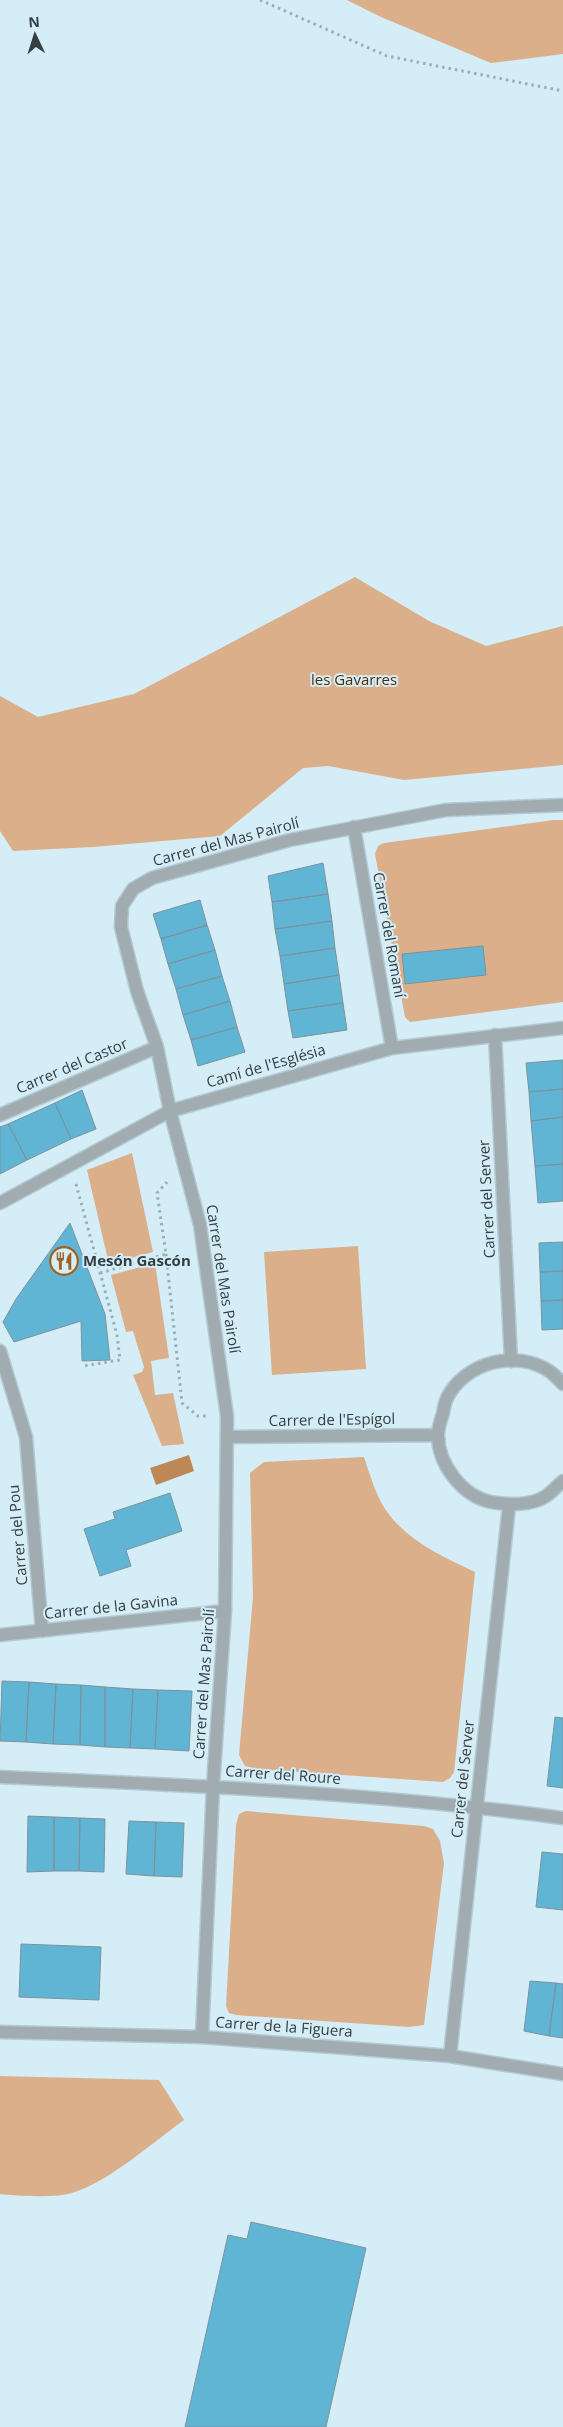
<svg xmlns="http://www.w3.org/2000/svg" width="563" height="2427" viewBox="0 0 563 2427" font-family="'Open Sans',sans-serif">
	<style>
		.green { fill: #daaf89 }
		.water { fill: #bd8756 }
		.building { fill: #61b5d4; stroke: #7c939c }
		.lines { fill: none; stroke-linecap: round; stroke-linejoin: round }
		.minor-casing { stroke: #b4cad3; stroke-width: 15 }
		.path { stroke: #9cafb7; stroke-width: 3; stroke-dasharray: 2.5 4; stroke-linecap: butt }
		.minor { stroke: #a1acb0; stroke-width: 12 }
		.labels { text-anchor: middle; stroke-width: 4; stroke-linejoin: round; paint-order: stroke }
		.park-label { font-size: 15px; fill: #522d05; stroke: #d4edf7 }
		.street-label { font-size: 15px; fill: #353e42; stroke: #d4edf7 }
		.poi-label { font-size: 15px; font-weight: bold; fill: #353e42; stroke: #d4edf7; text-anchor: start }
	</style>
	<rect width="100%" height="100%" fill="#d4edf7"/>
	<!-- green -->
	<path class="green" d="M 347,0 L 563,0 L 563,54 L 491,63 L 381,17 Z
		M 355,577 L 429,621 L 486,646 L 563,626 L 563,765 L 404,780 L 328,766 L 303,768 L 220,836 L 93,847 L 13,851 L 0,831 L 0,696 L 38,717 L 134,694 Z
		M 554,820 L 563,820 L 563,1002 L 410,1022 L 405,1017 L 375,854 L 378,846 L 384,843 Z
		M 132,1153 L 153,1252 L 109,1264 L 87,1170 Z
		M 358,1246 L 366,1369 L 272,1375 L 264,1252 Z
		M 155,1263 L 169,1358 L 151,1361 L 155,1395 L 173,1393 L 184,1444 L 162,1446 L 133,1375 L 142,1372 L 144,1367 L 133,1331 L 126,1332 L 111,1275 Z
		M 364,1457 C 368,1469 372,1482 377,1494 C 395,1535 436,1554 475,1572 L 454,1772 L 450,1778 L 443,1782 L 257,1769 L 245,1766 L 239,1755 L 253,1597 L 250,1473 L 264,1462 Z
		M 246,1811 L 424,1826 L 433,1829 L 440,1841 L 444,1863 L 424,2025 L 409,2027 L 236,2015 L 229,2013 L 226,2006 L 236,1825 L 239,1814 Z
		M 0,2076 L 159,2080 L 184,2120 C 153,2142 109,2182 72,2193 C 56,2198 18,2196 0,2194 Z"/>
	<!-- water -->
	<path class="water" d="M 189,1455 L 194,1471 L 156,1485 L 150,1468 Z"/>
	<!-- building -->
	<path class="building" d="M 323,863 L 328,894 L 272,902 L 268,876 Z
		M 328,894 L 332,921 L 275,929 L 272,902 Z
		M 200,900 L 207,925 L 161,939 L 153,914 Z
		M 332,921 L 335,948 L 280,956 L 275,929 Z
		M 207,925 L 215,950 L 168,964 L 161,939 Z
		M 483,946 L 486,975 L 405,984 L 402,954 Z
		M 335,948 L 339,975 L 284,984 L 280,956 Z
		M 215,950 L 222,976 L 176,989 L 168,964 Z
		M 339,975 L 343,1003 L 288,1011 L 284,984 Z
		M 222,976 L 230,1001 L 183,1015 L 176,989 Z
		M 230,1001 L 237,1027 L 191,1040 L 183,1015 Z
		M 343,1003 L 347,1030 L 293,1038 L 288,1011 Z
		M 237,1027 L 245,1052 L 198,1066 L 191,1040 Z
		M 563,1060 L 563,1089 L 529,1092 L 526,1063 Z
		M 563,1089 L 563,1117 L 531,1121 L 529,1092 Z
		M 82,1090 L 96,1129 L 71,1139 L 55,1103 Z
		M 55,1103 L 71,1139 L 27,1160 L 8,1124 Z
		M 563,1117 L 563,1164 L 535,1166 L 531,1121 Z
		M 8,1124 L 27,1160 L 0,1174 L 0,1127 Z
		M 563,1164 L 563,1201 L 538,1203 L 535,1166 Z
		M 70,1223 L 105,1314 L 110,1360 L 82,1361 L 81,1321 L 14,1342 L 3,1322 L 16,1299 Z
		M 563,1242 L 563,1271 L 540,1272 L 539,1243 Z
		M 563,1271 L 563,1300 L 541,1301 L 540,1272 Z
		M 563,1300 L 563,1329 L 542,1330 L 541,1301 Z
		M 170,1493 L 182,1531 L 126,1550 L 131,1566 L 100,1576 L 84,1529 L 115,1519 L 113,1512 Z
		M 2,1681 L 29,1682 L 26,1742 L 0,1741 Z
		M 29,1682 L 56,1684 L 53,1744 L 26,1742 Z
		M 56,1684 L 81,1685 L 80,1745 L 53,1744 Z
		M 81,1685 L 105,1687 L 105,1747 L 80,1745 Z
		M 105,1687 L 133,1689 L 130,1748 L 105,1747 Z
		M 133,1689 L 158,1690 L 155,1749 L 130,1748 Z
		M 158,1690 L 192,1691 L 189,1751 L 155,1749 Z
		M 555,1717 L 563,1718 L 563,1788 L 547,1786 Z
		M 28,1816 L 54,1817 L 54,1871 L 27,1872 Z
		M 54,1817 L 80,1818 L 79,1871 L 54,1871 Z
		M 80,1818 L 105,1819 L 104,1872 L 79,1871 Z
		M 129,1821 L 156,1822 L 154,1876 L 126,1874 Z
		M 156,1822 L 184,1823 L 182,1877 L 154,1876 Z
		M 542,1852 L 563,1854 L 563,1910 L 536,1907 Z
		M 21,1944 L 101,1947 L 99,2000 L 19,1997 Z
		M 530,1981 L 556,1983 L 549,2036 L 524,2031 Z
		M 556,1983 L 563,1984 L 563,2038 L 549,2036 Z
		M 251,2222 L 366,2248 L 326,2427 L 185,2427 L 228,2235 L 247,2239 Z"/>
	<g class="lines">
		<defs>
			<path id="minor" d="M 354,827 L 392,1048
				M 495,1035 L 511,1361
				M 0,1115 L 157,1047
				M 0,1203 L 170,1111 L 392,1048 L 563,1028
				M 0,1351 L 26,1437 L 42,1631
				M 563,1384 C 559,1380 554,1374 549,1371 C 516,1349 465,1362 447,1398 C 445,1402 444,1408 443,1413 C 441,1419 438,1428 438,1435 C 438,1464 462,1496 491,1502 C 506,1505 532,1506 546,1496 C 552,1492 557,1486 563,1481
				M 227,1437 L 438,1435
				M 0,1635 L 225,1611
				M 0,1777 C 188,1785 376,1793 563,1818
				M 0,2032 L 202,2037 L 450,2056 L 563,2074
				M 202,2037 L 213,1786 L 225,1611 L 227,1416 L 200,1225 L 170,1111 L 157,1047 L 137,991 L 121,927 L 122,906 L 133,889 L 152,878 L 290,840 L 446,810 L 563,805
				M 450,2056 L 509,1506"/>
		</defs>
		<!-- minor casing -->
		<use href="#minor" class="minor-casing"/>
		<!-- path -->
		<path class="path" d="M 260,0 L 387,56 L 563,91
			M 76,1184 L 117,1335 L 120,1360 L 83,1366
			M 166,1254 L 182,1403 L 198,1416 L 207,1416
			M 100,1273 L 166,1254 L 157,1193 L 167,1182"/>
		<!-- minor -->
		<use href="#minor" class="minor"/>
	</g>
	<!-- icons -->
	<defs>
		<symbol id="restaurant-ring" viewBox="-11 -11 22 22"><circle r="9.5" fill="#d4edf7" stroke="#9e6124" stroke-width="1.5"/><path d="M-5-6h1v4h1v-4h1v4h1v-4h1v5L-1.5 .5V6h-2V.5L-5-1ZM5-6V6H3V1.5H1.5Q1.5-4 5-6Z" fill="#9e6124"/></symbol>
	</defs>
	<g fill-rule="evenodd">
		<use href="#restaurant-ring" x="48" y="1245" width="32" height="32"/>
	</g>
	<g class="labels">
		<!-- park labels -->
		<g class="park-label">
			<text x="354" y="685">les Gavarres</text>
		</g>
		<!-- street labels -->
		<g class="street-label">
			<text transform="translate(226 842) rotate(-15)" y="5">Carrer del Mas Pairolí</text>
			<text transform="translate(389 935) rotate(80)" y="5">Carrer del Romaní</text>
			<text transform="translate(72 1066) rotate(-23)" y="5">Carrer del Castor</text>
			<text transform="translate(266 1066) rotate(-16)" y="5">Camí de l'Església</text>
			<text transform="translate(487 1199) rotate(-93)" y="5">Carrer del Server</text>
			<text transform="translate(223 1279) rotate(81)" y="5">Carrer del Mas Pairolí</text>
			<text transform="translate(332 1420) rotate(-1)" y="5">Carrer de l'Espígol</text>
			<text transform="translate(18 1535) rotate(-95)" y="5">Carrer del Pou</text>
			<text transform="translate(111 1607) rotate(-6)" y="5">Carrer de la Gavina</text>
			<text transform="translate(204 1684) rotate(-86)" y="5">Carrer del Mas Pairolí</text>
			<text transform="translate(283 1775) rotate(4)" y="5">Carrer del Roure</text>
			<text transform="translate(463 1779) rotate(-84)" y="5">Carrer del Server</text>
			<text transform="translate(284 2027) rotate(4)" y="5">Carrer de la Figuera</text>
		</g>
		<!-- poi labels -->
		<g class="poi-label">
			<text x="83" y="1266">Mesón Gascón</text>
		</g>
	</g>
	<!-- north arrow -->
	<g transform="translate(35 35) rotate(356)" stroke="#d4edf7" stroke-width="4" paint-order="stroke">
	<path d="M0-4L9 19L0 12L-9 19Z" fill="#353e42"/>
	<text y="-8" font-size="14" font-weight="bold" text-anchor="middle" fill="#353e42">N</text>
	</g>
</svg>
